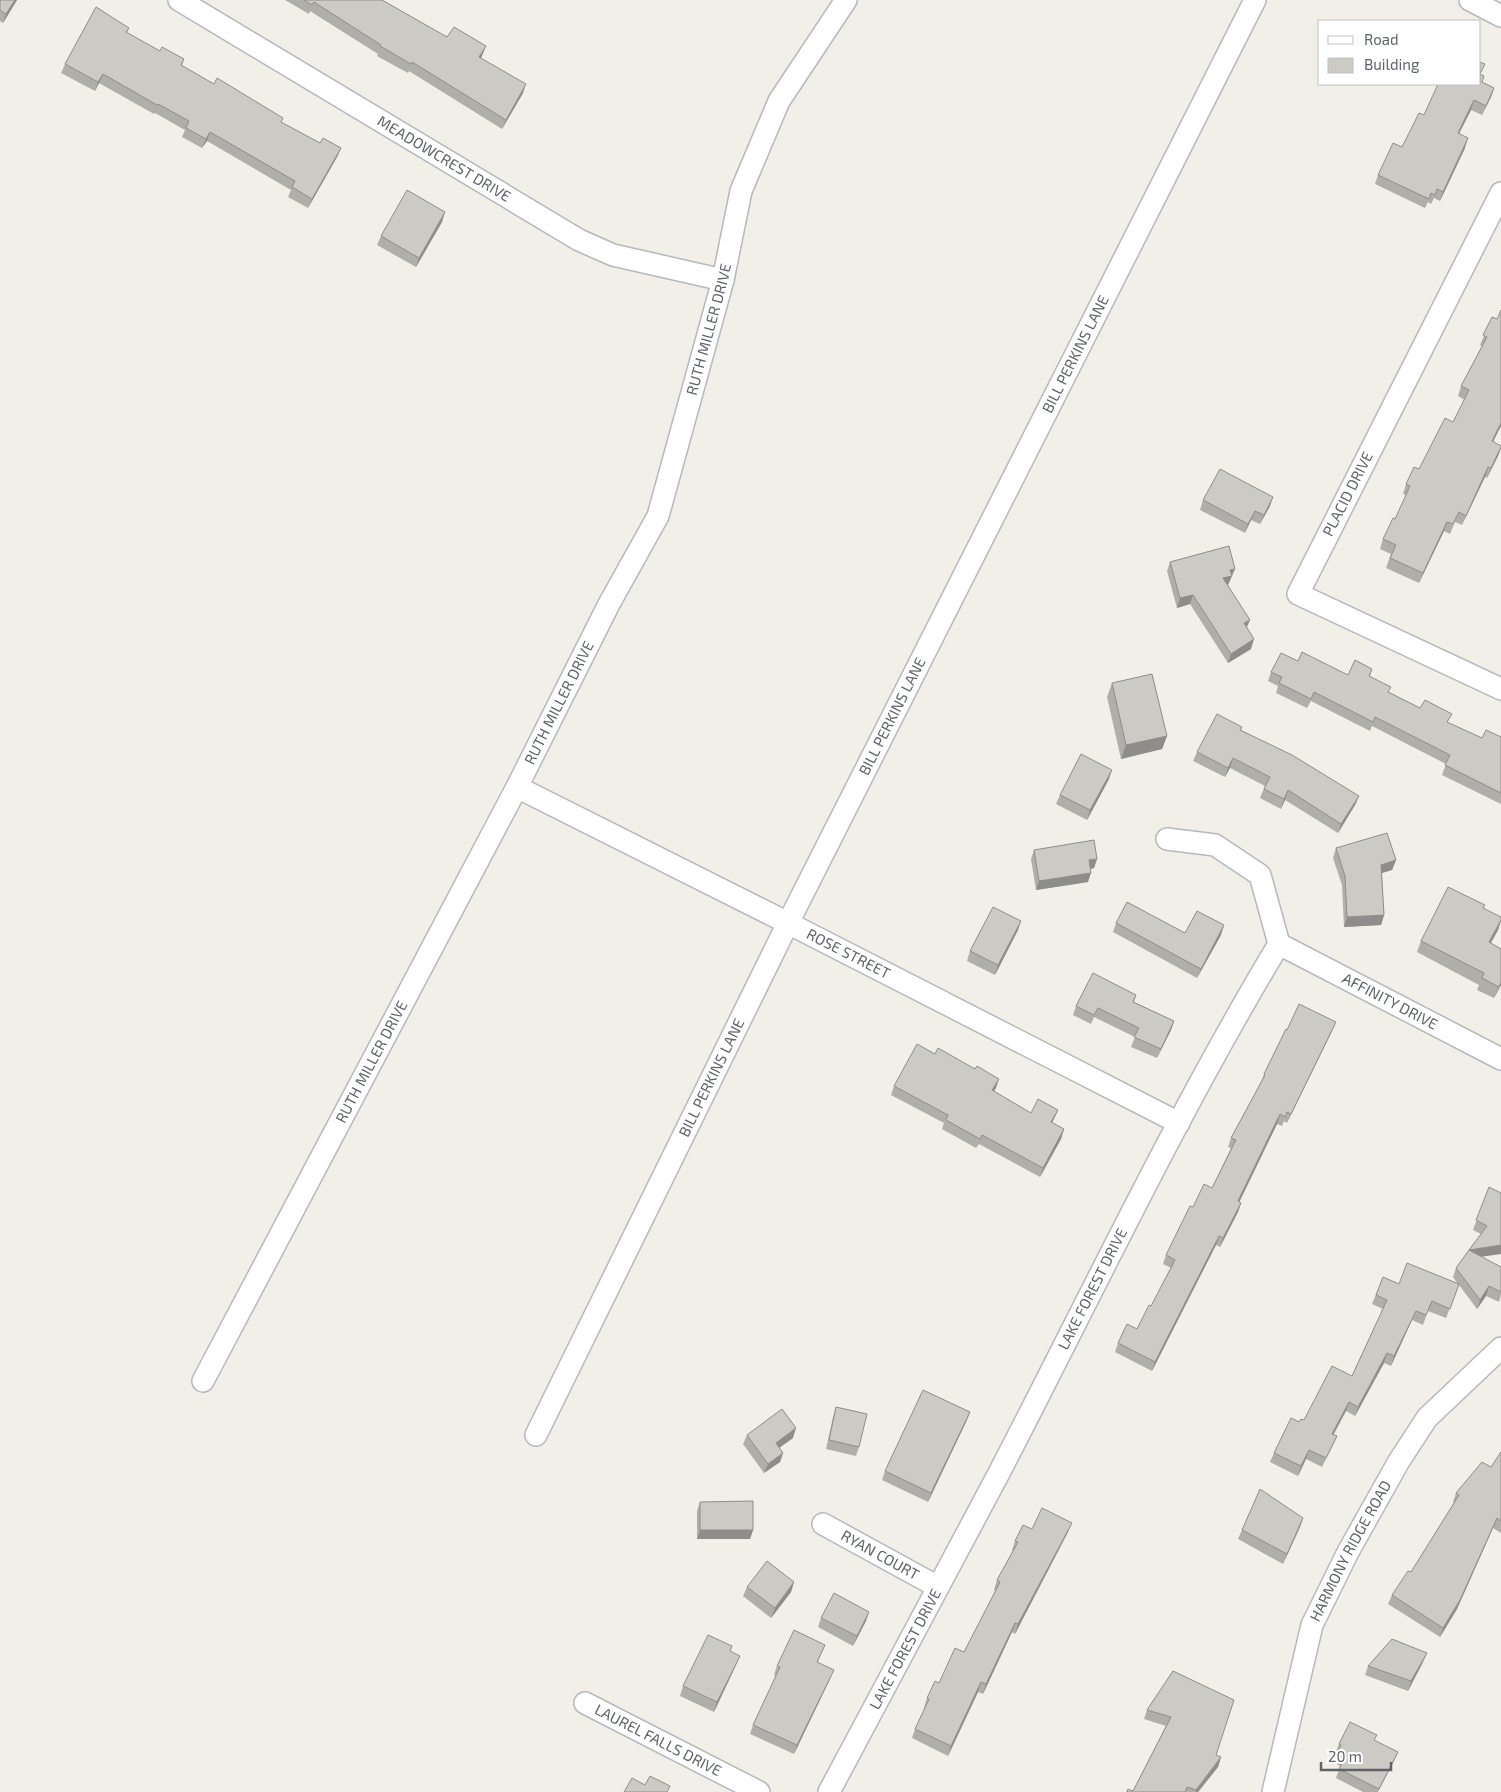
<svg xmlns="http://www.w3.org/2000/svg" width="1501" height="1792" viewBox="0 0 1501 1792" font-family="'Exo 2',sans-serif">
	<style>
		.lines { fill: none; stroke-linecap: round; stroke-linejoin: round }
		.minor-casing { stroke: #b5b8bc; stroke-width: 24 }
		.minor { stroke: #fff; stroke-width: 21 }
		.wall { fill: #afaea9 }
		.shaded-wall { fill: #8f8d8a }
		.building { fill: #cccac5; stroke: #8f8d8a }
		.labels { text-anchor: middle; stroke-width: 4.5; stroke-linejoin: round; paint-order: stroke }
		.street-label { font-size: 15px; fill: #5f6368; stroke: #fff }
	</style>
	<rect width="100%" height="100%" fill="#f1efe8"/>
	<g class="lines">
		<defs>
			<g id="minor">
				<path id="s1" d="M 179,0 L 579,240 L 613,255 L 723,280"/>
				<path d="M 1470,0 L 1501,16"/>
				<path d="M 1501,193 L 1298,594 L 1501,689"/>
				<path id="s2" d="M 517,787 L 788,923 L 1179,1123"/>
				<path id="s3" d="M 1279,944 L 1501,1059"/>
				<path id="s4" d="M 203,1381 L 517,787 L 609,604 L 658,516 L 723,280 L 741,191 L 779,101 L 846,0"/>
				<path id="s5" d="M 536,1435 L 788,923 L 1255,0"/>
				<path id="s6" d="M 823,1524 L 938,1587"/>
				<path id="s7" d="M 585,1703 L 759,1792"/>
				<path id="s8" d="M 829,1792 C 886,1686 943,1580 999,1473 C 1091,1296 1176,1115 1279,944 L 1260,875 L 1215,845 L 1167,839"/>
				<path id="s9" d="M 1273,1792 L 1312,1625 L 1348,1552 L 1399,1461 L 1427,1418 L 1501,1348"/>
			</g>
		</defs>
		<!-- minor casing -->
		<use href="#minor" class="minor-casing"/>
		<!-- minor -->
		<use href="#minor" class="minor"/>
	</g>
	<!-- wall -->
	<path class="wall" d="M 0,0 L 17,0 L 3,23 L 0,21 Z
		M 285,0 L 382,0 L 447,37 L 482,56 L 481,58 L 523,93 L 502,129 L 409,71 L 408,73 L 377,56 L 378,54 L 310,11 L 309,14 Z
		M 129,28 L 127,33 L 160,51 L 184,59 L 182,66 L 281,122 L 320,143 L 341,148 L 337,157 L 308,208 L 288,197 L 291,190 L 207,141 L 202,148 L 182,137 L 185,130 L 155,113 L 154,114 L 99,83 L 95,91 L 61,73 L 65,64 Z
		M 1481,75 L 1482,82 L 1494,88 L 1491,97 L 1482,115 L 1471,110 L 1459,134 L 1465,148 L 1440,201 L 1434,198 L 1431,204 L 1428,202 L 1425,208 L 1375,184 L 1378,175 L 1402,147 L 1424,115 Z
		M 442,222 L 416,267 L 377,245 L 381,236 Z
		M 1492,317 L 1501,426 L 1493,442 L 1501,448 L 1498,456 L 1487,478 L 1485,477 L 1462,525 L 1455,522 L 1450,534 L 1444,531 L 1419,583 L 1386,568 L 1391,554 L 1380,549 L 1383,539 L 1395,519 L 1406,495 L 1403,494 L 1406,484 L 1419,469 L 1453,422 L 1465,400 L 1458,396 L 1461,386 L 1482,346 L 1480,345 Z
		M 1203,500 L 1270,506 L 1260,524 L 1251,520 L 1245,533 L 1200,510 Z
		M 1170,562 L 1232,578 L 1231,578 L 1228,585 L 1247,628 L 1251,649 L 1228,663 L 1190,604 L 1177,608 L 1167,571 Z
		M 1298,661 L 1348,675 L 1372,669 L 1370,676 L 1389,692 L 1448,723 L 1482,738 L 1501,737 L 1501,804 L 1442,775 L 1446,764 L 1372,726 L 1370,731 L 1311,701 L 1307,708 L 1276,693 L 1278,686 L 1268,681 L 1271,672 Z
		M 1112,683 L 1167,736 L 1162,749 L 1121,759 L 1107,697 Z
		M 1242,727 L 1241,730 L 1359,796 L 1355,805 L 1338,833 L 1285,800 L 1281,809 L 1260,798 L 1265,786 L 1230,768 L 1225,777 L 1193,761 L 1197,752 Z
		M 1109,779 L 1087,820 L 1056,804 L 1060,795 Z
		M 1336,848 L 1396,860 L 1392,870 L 1382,873 L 1384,915 L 1381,925 L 1344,927 L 1342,885 L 1333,858 Z
		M 1034,850 L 1097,859 L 1094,868 L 1090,869 L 1088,882 L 1036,890 L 1031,859 Z
		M 1485,905 L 1483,909 L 1501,917 L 1501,921 L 1498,930 L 1491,943 L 1501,985 L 1494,998 L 1477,990 L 1479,985 L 1417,952 L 1421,941 Z
		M 1116,923 L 1185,933 L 1221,935 L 1197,978 L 1113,932 Z
		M 1018,930 L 995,975 L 967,961 L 970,951 Z
		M 1136,995 L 1134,1002 L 1174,1021 L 1171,1030 L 1157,1058 L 1131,1047 L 1135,1037 L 1094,1017 L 1091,1024 L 1073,1015 L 1076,1006 Z
		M 1287,1030 L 1332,1031 L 1287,1123 L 1284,1121 L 1282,1126 L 1277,1124 L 1239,1202 L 1241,1203 L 1238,1212 L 1220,1247 L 1216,1245 L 1152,1371 L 1115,1352 L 1118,1343 L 1137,1329 L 1151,1306 L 1171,1268 L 1163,1264 L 1166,1255 L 1193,1207 L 1212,1188 L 1231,1148 L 1228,1147 L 1231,1138 L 1261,1083 L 1264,1074 Z
		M 894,1086 L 996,1088 L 994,1091 L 1031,1113 L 1058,1110 L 1052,1123 L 1064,1129 L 1061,1139 L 1040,1177 L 979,1144 L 976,1148 L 942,1129 L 944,1123 L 891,1095 Z
		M 1489,1187 L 1501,1193 L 1481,1257 L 1501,1267 L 1501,1295 L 1499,1302 L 1486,1296 L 1477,1309 L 1459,1285 L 1446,1318 L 1428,1311 L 1423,1325 L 1412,1320 L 1391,1366 L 1384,1363 L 1355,1416 L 1346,1411 L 1333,1434 L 1337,1436 L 1333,1445 L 1322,1467 L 1306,1459 L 1298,1476 L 1270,1462 L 1274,1453 L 1299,1422 L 1304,1420 L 1352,1376 L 1383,1309 L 1372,1304 L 1383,1277 L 1399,1284 L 1458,1284 L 1453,1277 L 1456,1268 L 1481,1234 L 1473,1230 Z
		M 836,1407 L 859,1447 L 856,1456 L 826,1449 L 833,1417 Z
		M 970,1412 L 966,1422 L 928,1502 L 882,1480 L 885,1471 Z
		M 747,1435 L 793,1438 L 779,1448 L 783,1453 L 780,1462 L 764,1473 L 743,1444 Z
		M 1501,1452 L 1501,1533 L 1493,1528 L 1457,1609 L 1440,1637 L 1388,1604 L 1392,1595 L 1411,1572 L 1454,1503 L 1453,1502 L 1456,1493 L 1491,1467 Z
		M 700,1502 L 753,1530 L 750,1539 L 697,1539 L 697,1511 Z
		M 1303,1518 L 1300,1527 L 1283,1564 L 1238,1539 L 1242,1530 Z
		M 1032,1529 L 1068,1532 L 1015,1634 L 1012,1632 L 983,1694 L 978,1692 L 948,1756 L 912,1738 L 915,1729 L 925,1708 L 924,1708 L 927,1698 L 939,1683 L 964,1652 L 996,1591 L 994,1590 L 997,1580 L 1013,1551 L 1012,1550 L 1015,1541 Z
		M 794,1582 L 791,1592 L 771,1618 L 743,1596 L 747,1587 Z
		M 821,1618 L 866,1621 L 853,1646 L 818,1627 Z
		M 825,1645 L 818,1662 L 830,1679 L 794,1754 L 750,1734 L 753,1725 L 776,1676 L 774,1675 L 777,1666 Z
		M 730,1651 L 736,1665 L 714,1712 L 680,1696 L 683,1686 Z
		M 1423,1662 L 1408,1691 L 1365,1675 L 1368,1666 Z
		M 1173,1671 L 1216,1755 L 1221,1757 L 1218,1767 L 1198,1792 L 1126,1792 L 1128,1789 L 1133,1791 L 1166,1726 L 1144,1719 L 1147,1710 Z
		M 1375,1741 L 1398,1752 L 1394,1761 L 1378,1792 L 1363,1792 L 1336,1778 L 1340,1766 L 1333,1762 L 1336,1754 L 1335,1754 L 1339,1744 Z"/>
	<!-- shaded-wall -->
	<path class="shaded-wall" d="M 15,0 L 17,0 L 3,23 L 6,14 Z
		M 486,46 L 482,56 L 476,66 L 479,57 Z
		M 103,74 L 99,83 L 95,91 L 98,82 Z
		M 526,84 L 523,93 L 502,129 L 506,120 Z
		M 1494,88 L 1491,97 L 1482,115 Z
		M 1474,100 L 1471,110 L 1454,143 L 1458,133 Z
		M 210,132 L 207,141 L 202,148 L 206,139 Z
		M 1468,138 L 1465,148 L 1440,201 L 1443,192 Z
		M 341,148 L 337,157 L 308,208 L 312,199 Z
		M 445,212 L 442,222 L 416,267 L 419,258 Z
		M 1501,423 L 1501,426 L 1488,451 L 1492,441 Z
		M 1501,447 L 1498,456 L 1487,478 L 1491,468 Z
		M 1488,467 L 1485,477 L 1462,525 L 1466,516 Z
		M 1273,497 L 1270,506 L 1260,524 L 1264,515 Z
		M 1255,511 L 1251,520 L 1245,533 L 1248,524 Z
		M 1447,522 L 1444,531 L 1419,583 L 1423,573 Z
		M 1235,569 L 1228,585 L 1220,588 L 1223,578 L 1230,570 Z
		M 1193,595 L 1190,604 L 1177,608 L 1180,598 Z
		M 1250,620 L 1246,629 L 1244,623 Z
		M 1254,639 L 1251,649 L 1228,663 L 1231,654 Z
		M 1167,736 L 1162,749 L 1121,759 L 1126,745 Z
		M 1233,758 L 1230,768 L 1225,777 L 1228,768 Z
		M 1112,770 L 1109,779 L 1087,820 L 1090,810 Z
		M 1288,790 L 1285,800 L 1281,809 L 1284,799 Z
		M 1359,796 L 1355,805 L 1338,833 L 1341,824 Z
		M 1097,859 L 1094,868 L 1086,870 L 1089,860 Z
		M 1396,860 L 1392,870 L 1378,874 L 1381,865 Z
		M 1091,873 L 1088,882 L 1036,890 L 1039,881 Z
		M 1384,915 L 1381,925 L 1344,927 L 1347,917 Z
		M 1501,920 L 1498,930 L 1485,953 L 1489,942 Z
		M 1021,921 L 1018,930 L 995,975 L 998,965 Z
		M 1224,925 L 1221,935 L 1197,978 L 1201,969 Z
		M 1501,982 L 1501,985 L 1494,998 L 1499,987 Z
		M 1174,1021 L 1171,1030 L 1157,1058 L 1161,1049 Z
		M 1336,1022 L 1332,1031 L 1287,1123 L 1291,1114 Z
		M 999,1079 L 996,1088 L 989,1099 L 992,1090 Z
		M 1058,1110 L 1054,1119 L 1047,1131 L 1051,1122 Z
		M 1280,1114 L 1277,1124 L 1235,1211 L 1238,1201 Z
		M 1064,1129 L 1061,1139 L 1040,1177 L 1043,1168 Z
		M 1241,1203 L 1238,1212 L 1220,1247 L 1223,1238 Z
		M 1219,1236 L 1216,1245 L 1152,1371 L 1155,1362 Z
		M 1501,1245 L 1501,1254 L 1466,1259 L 1469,1250 Z
		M 1489,1286 L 1486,1296 L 1477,1309 L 1480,1300 Z
		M 1416,1311 L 1412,1320 L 1391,1366 L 1394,1356 Z
		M 1387,1353 L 1384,1363 L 1355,1416 L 1358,1407 Z
		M 1349,1402 L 1346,1411 L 1329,1443 L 1332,1434 Z
		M 970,1412 L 966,1422 L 928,1502 L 931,1493 Z
		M 796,1428 L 793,1438 L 772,1453 L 776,1443 Z
		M 1309,1450 L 1306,1459 L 1298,1476 L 1301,1466 Z
		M 783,1453 L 780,1462 L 764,1473 L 768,1464 Z
		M 1303,1518 L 1300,1527 L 1283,1564 L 1287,1554 Z
		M 1497,1518 L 1493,1528 L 1457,1609 L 1440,1637 L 1443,1628 Z
		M 1072,1523 L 1068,1532 L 1015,1634 L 1018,1624 Z
		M 700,1530 L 753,1530 L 750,1539 L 697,1539 Z
		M 794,1582 L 791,1592 L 771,1618 L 775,1608 Z
		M 869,1612 L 866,1621 L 853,1646 L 857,1636 Z
		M 1015,1623 L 1012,1632 L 983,1694 L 986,1684 Z
		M 1427,1653 L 1423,1662 L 1408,1691 L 1411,1681 Z
		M 740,1656 L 736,1665 L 714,1712 L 717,1702 Z
		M 834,1670 L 830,1679 L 794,1754 L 797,1745 Z
		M 981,1682 L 978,1692 L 948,1756 L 951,1746 Z
		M 1221,1757 L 1218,1767 L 1198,1792 L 1195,1792 Z"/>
	<!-- building -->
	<path class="building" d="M 0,0 L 15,0 L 6,14 L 0,10 Z
		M 304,0 L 382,0 L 447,37 L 454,27 L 486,46 L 479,57 L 526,84 L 506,120 L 412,62 L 411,64 L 380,46 L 381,45 L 314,2 L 312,5 Z
		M 96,7 L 129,28 L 126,32 L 160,51 L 162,47 L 184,59 L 181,65 L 214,84 L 217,78 L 283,118 L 281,122 L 320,143 L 323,138 L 341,148 L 312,199 L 292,187 L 295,181 L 210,132 L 206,139 L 186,128 L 189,121 L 158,104 L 157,105 L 103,74 L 98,82 L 65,64 Z
		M 1480,62 L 1485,64 L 1480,74 L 1484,76 L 1482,82 L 1494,88 L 1486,106 L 1474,100 L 1458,133 L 1468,138 L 1443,192 L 1437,189 L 1435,195 L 1431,193 L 1429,199 L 1378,175 L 1393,143 L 1402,147 L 1419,113 L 1424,115 L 1438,84 L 1480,84 Z
		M 407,190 L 445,212 L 419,258 L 381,236 Z
		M 1501,310 L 1501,423 L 1492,441 L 1501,446 L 1501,447 L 1491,468 L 1488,467 L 1466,516 L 1459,512 L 1453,524 L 1447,522 L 1423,573 L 1390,558 L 1396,545 L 1383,539 L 1393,518 L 1395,519 L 1410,486 L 1406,484 L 1414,467 L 1419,469 L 1445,418 L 1453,422 L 1469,390 L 1461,386 L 1487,337 L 1483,335 L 1492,317 L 1497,319 Z
		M 1220,469 L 1273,497 L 1264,515 L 1255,511 L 1248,524 L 1203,500 Z
		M 1229,546 L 1235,569 L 1230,570 L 1232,576 L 1223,578 L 1250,620 L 1244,623 L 1254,639 L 1231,654 L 1193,595 L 1180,598 L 1170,562 Z
		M 1302,652 L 1348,675 L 1355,660 L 1372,669 L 1369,676 L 1391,687 L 1388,692 L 1420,708 L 1425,700 L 1452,714 L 1447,722 L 1482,738 L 1486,730 L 1501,737 L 1501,793 L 1445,765 L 1450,755 L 1375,717 L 1373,722 L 1314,692 L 1311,699 L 1279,683 L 1282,677 L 1271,672 L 1281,653 L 1298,661 Z
		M 1152,674 L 1167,736 L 1126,745 L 1112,683 Z
		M 1217,714 L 1242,727 L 1240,730 L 1292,755 L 1359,796 L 1341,824 L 1288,790 L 1284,799 L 1264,789 L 1270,777 L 1233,758 L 1228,768 L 1197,752 Z
		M 1081,754 L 1112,770 L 1090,810 L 1060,795 Z
		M 1387,833 L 1396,860 L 1381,865 L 1384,915 L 1347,917 L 1345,876 L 1336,848 Z
		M 1094,840 L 1097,859 L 1089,860 L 1091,873 L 1039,881 L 1034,850 Z
		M 1448,887 L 1485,905 L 1483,908 L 1501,917 L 1501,920 L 1489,942 L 1501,949 L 1501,982 L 1499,987 L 1482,978 L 1484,973 L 1421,941 Z
		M 1127,902 L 1185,933 L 1197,911 L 1224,925 L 1201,969 L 1116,923 Z
		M 993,907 L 1021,921 L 998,965 L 970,951 Z
		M 1093,973 L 1136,995 L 1133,1002 L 1174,1021 L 1161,1049 L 1134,1037 L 1139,1028 L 1098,1008 L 1094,1015 L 1076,1006 Z
		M 1299,1004 L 1336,1022 L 1291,1114 L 1287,1112 L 1285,1117 L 1280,1114 L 1238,1201 L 1241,1203 L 1223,1238 L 1219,1236 L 1155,1362 L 1118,1343 L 1127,1324 L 1137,1329 L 1149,1305 L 1151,1306 L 1175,1260 L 1166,1255 L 1190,1206 L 1193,1207 L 1204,1184 L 1212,1188 L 1236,1140 L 1231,1138 L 1265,1075 L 1264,1074 L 1286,1029 L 1287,1030 Z
		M 917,1044 L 935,1054 L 938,1048 L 975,1069 L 977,1066 L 999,1079 L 992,1090 L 1031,1113 L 1038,1099 L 1058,1110 L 1051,1122 L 1064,1129 L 1043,1168 L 982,1135 L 980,1139 L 946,1120 L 948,1115 L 894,1086 Z
		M 1489,1187 L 1501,1193 L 1501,1245 L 1469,1250 L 1487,1226 L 1476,1220 Z
		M 1469,1250 L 1501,1267 L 1501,1292 L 1489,1286 L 1480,1300 L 1456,1268 Z
		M 1407,1263 L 1459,1284 L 1450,1309 L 1432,1301 L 1426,1315 L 1416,1311 L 1394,1356 L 1387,1353 L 1358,1407 L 1349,1402 L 1332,1434 L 1337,1436 L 1326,1458 L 1309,1450 L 1301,1466 L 1274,1453 L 1291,1418 L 1299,1422 L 1301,1419 L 1304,1420 L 1332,1366 L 1352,1376 L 1387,1300 L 1376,1295 L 1383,1277 L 1399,1284 Z
		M 923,1390 L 970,1412 L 931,1493 L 885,1471 Z
		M 836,1407 L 867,1414 L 859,1447 L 829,1440 Z
		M 782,1409 L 796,1428 L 776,1443 L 783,1453 L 768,1464 L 747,1435 Z
		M 1501,1452 L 1501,1521 L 1497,1518 L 1460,1600 L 1443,1628 L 1392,1595 L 1408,1571 L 1411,1572 L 1459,1495 L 1456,1493 L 1482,1462 L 1491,1467 Z
		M 1260,1489 L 1303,1518 L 1287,1554 L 1242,1530 Z
		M 753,1501 L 753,1530 L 700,1530 L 700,1502 Z
		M 1042,1508 L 1072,1523 L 1018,1624 L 1015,1623 L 986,1684 L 981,1682 L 951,1746 L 915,1729 L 929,1699 L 927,1698 L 935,1681 L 939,1683 L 955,1648 L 964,1652 L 1000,1582 L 997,1580 L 1018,1542 L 1015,1541 L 1023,1525 L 1032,1529 Z
		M 767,1561 L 794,1582 L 775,1608 L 747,1587 Z
		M 834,1593 L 869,1612 L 857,1636 L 821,1618 Z
		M 794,1630 L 825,1645 L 817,1662 L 834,1670 L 797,1745 L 753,1725 L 780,1667 L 777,1666 Z
		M 708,1635 L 732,1646 L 730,1651 L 740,1656 L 717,1702 L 683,1686 Z
		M 1392,1639 L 1427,1653 L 1411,1681 L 1368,1666 Z
		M 1173,1671 L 1234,1700 L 1216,1755 L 1221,1757 L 1196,1790 L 1187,1787 L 1185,1792 L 1127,1792 L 1128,1789 L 1133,1791 L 1171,1717 L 1147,1710 Z
		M 1350,1722 L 1377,1735 L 1374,1740 L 1398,1752 L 1379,1789 L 1339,1769 L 1345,1758 L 1337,1753 L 1341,1745 L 1339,1744 Z
		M 650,1776 L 670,1786 L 667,1792 L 624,1792 L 632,1778 L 645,1785 Z"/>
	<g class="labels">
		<!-- street labels -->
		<g class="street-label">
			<text dy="5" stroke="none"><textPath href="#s1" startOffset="309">MEADOWCREST DRIVE</textPath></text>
			<text dy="5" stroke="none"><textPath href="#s4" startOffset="1171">RUTH MILLER DRIVE</textPath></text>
			<text dy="5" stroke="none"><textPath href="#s5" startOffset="1208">BILL PERKINS LANE</textPath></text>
			<text transform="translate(1348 494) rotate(-63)" y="5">PLACID DRIVE</text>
			<text dy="5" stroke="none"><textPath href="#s4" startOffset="766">RUTH MILLER DRIVE</textPath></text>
			<text dy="5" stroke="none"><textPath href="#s5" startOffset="802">BILL PERKINS LANE</textPath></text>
			<text dy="5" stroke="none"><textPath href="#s2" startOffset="371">ROSE STREET</textPath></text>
			<text dy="5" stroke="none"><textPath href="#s3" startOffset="125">AFFINITY DRIVE</textPath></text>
			<text dy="5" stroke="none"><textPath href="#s4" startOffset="361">RUTH MILLER DRIVE</textPath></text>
			<text dy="5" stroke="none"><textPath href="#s5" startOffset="398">BILL PERKINS LANE</textPath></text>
			<text dy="5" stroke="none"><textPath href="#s8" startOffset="568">LAKE FOREST DRIVE</textPath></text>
			<text dy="5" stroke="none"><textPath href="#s9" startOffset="255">HARMONY RIDGE ROAD</textPath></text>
			<text dy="5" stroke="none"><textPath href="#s6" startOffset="65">RYAN COURT</textPath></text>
			<text dy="5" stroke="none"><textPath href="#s8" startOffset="162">LAKE FOREST DRIVE</textPath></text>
			<text dy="5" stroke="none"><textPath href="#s7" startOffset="82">LAUREL FALLS DRIVE</textPath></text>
		</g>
	</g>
	<!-- legend -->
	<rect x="1318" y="20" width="162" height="65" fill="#ffffff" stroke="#bfc1c3"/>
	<rect x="1328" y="36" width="25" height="8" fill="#ffffff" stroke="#bfc1c3"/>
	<text x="1364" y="45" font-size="15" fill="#5f6368">Road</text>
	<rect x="1328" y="58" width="25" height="15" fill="#cccac5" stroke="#bfc1c3"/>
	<text x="1364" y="70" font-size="15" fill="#5f6368">Building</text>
	<!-- scale -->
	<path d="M1321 1762v8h70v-8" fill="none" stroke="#5f6368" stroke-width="2.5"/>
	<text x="1328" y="1762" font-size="15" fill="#5f6368" stroke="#ffffff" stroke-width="4" paint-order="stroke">20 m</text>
</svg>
